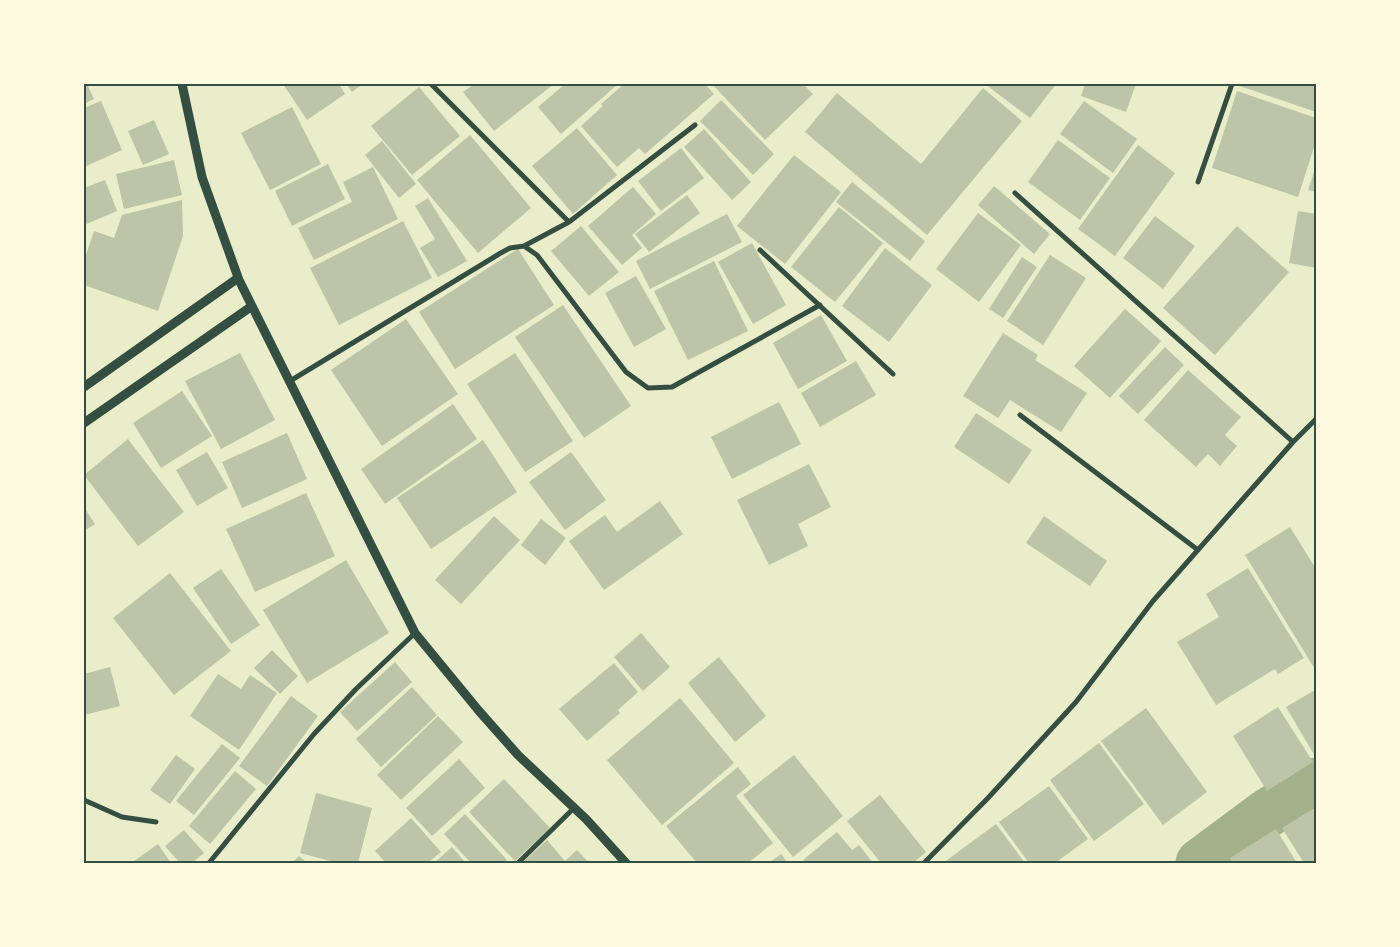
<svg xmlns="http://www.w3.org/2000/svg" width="1400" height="947" viewBox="0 0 1400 947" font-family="Rubik,sans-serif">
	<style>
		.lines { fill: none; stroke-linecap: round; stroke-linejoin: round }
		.river { stroke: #a3b18a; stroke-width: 49 }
		.building { fill: #bcc5a7 }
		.minor { stroke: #344e41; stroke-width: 5 }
		.tertiary { stroke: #344e41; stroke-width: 9 }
		.neatline { fill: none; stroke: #344e41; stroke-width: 2 }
	</style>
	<rect width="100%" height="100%" fill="#e9edc9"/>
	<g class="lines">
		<!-- river -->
		<path class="river" d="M 1200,863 L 1266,814 L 1316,782"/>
	</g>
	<!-- building -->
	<path class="building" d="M 84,84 L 87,84 L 94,99 L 84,104 Z
		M 283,84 L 339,84 L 345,94 L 307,120 Z
		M 346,84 L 363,84 L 352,92 Z
		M 474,84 L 554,84 L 494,131 L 463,92 Z
		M 565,84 L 618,84 L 561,134 L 538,107 Z
		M 624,84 L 705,84 L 714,94 L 645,154 L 639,148 L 617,167 L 581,126 L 603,106 L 601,104 Z
		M 712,84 L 803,84 L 813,94 L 765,140 Z
		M 985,84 L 1056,84 L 1030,118 Z
		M 1085,84 L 1136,84 L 1126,112 L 1081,96 Z
		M 1234,84 L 1316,84 L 1316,112 Z
		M 419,87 L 460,136 L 412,175 L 371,126 Z
		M 983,88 L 1022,121 L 927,235 L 805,132 L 837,93 L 921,164 Z
		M 1237,91 L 1316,118 L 1316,141 L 1298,197 L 1212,168 Z
		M 721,100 L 774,154 L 753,175 L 700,121 Z
		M 101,101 L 122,150 L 84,167 L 84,108 Z
		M 1084,101 L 1137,139 L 1113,173 L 1060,134 Z
		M 292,107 L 321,164 L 270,190 L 241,133 Z
		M 154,120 L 169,154 L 143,165 L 128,131 Z
		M 577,128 L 617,175 L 573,214 L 532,166 Z
		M 704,129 L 751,182 L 732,200 L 684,147 Z
		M 470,135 L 531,208 L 478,253 L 417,180 Z
		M 1058,140 L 1110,178 L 1080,220 L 1028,182 Z
		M 382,141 L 416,184 L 399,198 L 365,155 Z
		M 1138,145 L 1175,173 L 1115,256 L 1078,229 Z
		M 681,148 L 704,178 L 661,211 L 638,181 Z
		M 794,155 L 841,192 L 785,264 L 737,226 Z
		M 174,160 L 182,195 L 124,209 L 116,174 Z
		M 328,164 L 345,199 L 292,226 L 275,191 Z
		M 1316,166 L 1316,192 L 1308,190 Z
		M 373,167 L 398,219 L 314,260 L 298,228 L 352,202 L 343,182 Z
		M 105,180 L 117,211 L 84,225 L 84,188 Z
		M 852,182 L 925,241 L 910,261 L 836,202 Z
		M 994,186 L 1050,234 L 1034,254 L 978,205 Z
		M 633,187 L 656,214 L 632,235 L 642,248 L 622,265 L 588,226 Z
		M 687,195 L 700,213 L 649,252 L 635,234 Z
		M 428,198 L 467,261 L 438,277 L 420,248 L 435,239 L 415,206 Z
		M 182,200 L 183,236 L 158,311 L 84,285 L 84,261 L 94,231 L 114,238 L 122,215 Z
		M 839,207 L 883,243 L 835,302 L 791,267 Z
		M 1298,211 L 1316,214 L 1316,268 L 1289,263 Z
		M 978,213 L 1021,245 L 979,302 L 936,269 Z
		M 727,214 L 742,242 L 650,289 L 636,261 Z
		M 1155,216 L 1195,246 L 1163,289 L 1123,258 Z
		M 403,221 L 432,278 L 339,325 L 310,268 Z
		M 581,226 L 619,272 L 589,296 L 551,251 Z
		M 1237,226 L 1289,272 L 1215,355 L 1163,308 Z
		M 752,243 L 786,305 L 753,324 L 718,262 Z
		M 885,248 L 932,285 L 889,342 L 842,306 Z
		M 518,249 L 554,305 L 455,369 L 419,312 Z
		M 1050,255 L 1086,278 L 1043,345 L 1007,321 Z
		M 1022,257 L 1037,267 L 1003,318 L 989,309 Z
		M 714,261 L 748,331 L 688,360 L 654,291 Z
		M 636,276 L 666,329 L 634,347 L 605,293 Z
		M 563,305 L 631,406 L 584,438 L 515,337 Z
		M 1125,309 L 1161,341 L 1110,398 L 1074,366 Z
		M 821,315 L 847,361 L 798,389 L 773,343 Z
		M 406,319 L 458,394 L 382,446 L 331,370 Z
		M 1003,333 L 1038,355 L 1035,360 L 1087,393 L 1061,432 L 1010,400 L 998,418 L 963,396 Z
		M 1165,347 L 1184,365 L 1138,414 L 1119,396 Z
		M 240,353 L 275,420 L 221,449 L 185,381 Z
		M 515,353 L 573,441 L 525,472 L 467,384 Z
		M 856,361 L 876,395 L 820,427 L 801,393 Z
		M 1188,370 L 1241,417 L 1225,435 L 1237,446 L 1220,466 L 1208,454 L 1196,467 L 1144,420 Z
		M 182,391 L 212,436 L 161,468 L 133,423 Z
		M 779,402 L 801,444 L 732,479 L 711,437 Z
		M 453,404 L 477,439 L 385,504 L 361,469 Z
		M 976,413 L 1032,450 L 1009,484 L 954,447 Z
		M 287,433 L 307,479 L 242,508 L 222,462 Z
		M 128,439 L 184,512 L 138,546 L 84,475 Z
		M 483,440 L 517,492 L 431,549 L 397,498 Z
		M 207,452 L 228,488 L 197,506 L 176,470 Z
		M 571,452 L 606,500 L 565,530 L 529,482 Z
		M 809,464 L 831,507 L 798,524 L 808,546 L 769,565 L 737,500 Z
		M 306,493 L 335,556 L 255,592 L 226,529 Z
		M 660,501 L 683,534 L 604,590 L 569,541 L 605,515 L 617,532 Z
		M 84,507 L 95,524 L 84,531 Z
		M 494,516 L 520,540 L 461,604 L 435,580 Z
		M 1044,516 L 1107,561 L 1090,586 L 1026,543 Z
		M 541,519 L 566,538 L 545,565 L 521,545 Z
		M 1290,527 L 1316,569 L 1316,671 L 1245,555 Z
		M 346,560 L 389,633 L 307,683 L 263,610 Z
		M 1248,568 L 1304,658 L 1278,674 L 1275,669 L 1216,705 L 1177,642 L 1219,617 L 1206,594 Z
		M 221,569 L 260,625 L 231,644 L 193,588 Z
		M 170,573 L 231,651 L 174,695 L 113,618 Z
		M 641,633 L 670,667 L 643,691 L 614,657 Z
		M 272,650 L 298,676 L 280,694 L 254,668 Z
		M 719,657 L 766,716 L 735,742 L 688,683 Z
		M 395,662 L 412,682 L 357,731 L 340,712 Z
		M 614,663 L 638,692 L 618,710 L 620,713 L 587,741 L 559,709 Z
		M 110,667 L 120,706 L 84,715 L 84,674 Z
		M 218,674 L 241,689 L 250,675 L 277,693 L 239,750 L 190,716 Z
		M 412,687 L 437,715 L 381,767 L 356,739 Z
		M 1315,690 L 1316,693 L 1316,758 L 1286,707 Z
		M 291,696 L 318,716 L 267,786 L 239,766 Z
		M 680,698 L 734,763 L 662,825 L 607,760 Z
		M 1278,707 L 1313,762 L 1267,791 L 1233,736 Z
		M 1146,708 L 1207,792 L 1163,825 L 1101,741 Z
		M 438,716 L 463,742 L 401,800 L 377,775 Z
		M 1099,743 L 1144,804 L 1094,841 L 1050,780 Z
		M 222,744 L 240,758 L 194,815 L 176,801 Z
		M 176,755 L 195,769 L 170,804 L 150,790 Z
		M 794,755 L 843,816 L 793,857 L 743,795 Z
		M 459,759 L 485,788 L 432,836 L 406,808 Z
		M 738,767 L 751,784 L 736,796 L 773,843 L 748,863 L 697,863 L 666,826 Z
		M 235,771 L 256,789 L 210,844 L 189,826 Z
		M 504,779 L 550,828 L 515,861 L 469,812 Z
		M 1049,786 L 1088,839 L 1055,863 L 1029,863 L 999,822 Z
		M 316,793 L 372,808 L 358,863 L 338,863 L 300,853 Z
		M 880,795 L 926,852 L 913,863 L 899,863 L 897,861 L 894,863 L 881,863 L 847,821 Z
		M 1316,807 L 1316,863 L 1304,863 L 1282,828 Z
		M 465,814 L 507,860 L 504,863 L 471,863 L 444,834 Z
		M 411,818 L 441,852 L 428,863 L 386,863 L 375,851 Z
		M 996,824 L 1025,863 L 943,863 Z
		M 1276,829 L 1297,863 L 1233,863 L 1230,858 Z
		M 184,830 L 204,853 L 192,863 L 180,863 L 165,846 Z
		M 837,832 L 852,850 L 859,845 L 873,863 L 806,863 L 803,860 Z
		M 547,840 L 565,861 L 577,850 L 589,863 L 522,863 Z
		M 158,844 L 171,863 L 131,863 Z
		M 452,847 L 466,863 L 434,863 Z
		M 781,854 L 788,863 L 769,863 Z
		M 299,856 L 307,863 L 292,863 Z"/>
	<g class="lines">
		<!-- minor -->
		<path class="minor" d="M 431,84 L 569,222
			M 1198,182 L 1232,84
			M 1015,193 L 1293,442
			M 524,246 L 569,222 L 695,125
			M 760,250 L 893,374
			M 290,381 L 499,254 L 510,248 L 524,246 L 537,255 L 626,372 L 648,388 L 672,387 L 820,305
			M 1020,415 L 1198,550
			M 84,800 L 122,817 L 156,822
			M 209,863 L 314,734 L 356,689 L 415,633
			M 518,863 L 574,808
			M 924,863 L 988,798 L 1076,702 L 1153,601 L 1293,442 L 1316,419"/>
		<!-- tertiary -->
		<path class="tertiary" d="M 182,84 L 202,177 L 239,280 L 415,633 L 479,711 L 518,755 L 586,819 L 626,863
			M 84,387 L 238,278
			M 84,423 L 252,306"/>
	</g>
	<!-- border -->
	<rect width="1400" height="947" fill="none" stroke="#fefae0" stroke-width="170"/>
	<rect x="85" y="85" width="1230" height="777" class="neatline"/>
</svg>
